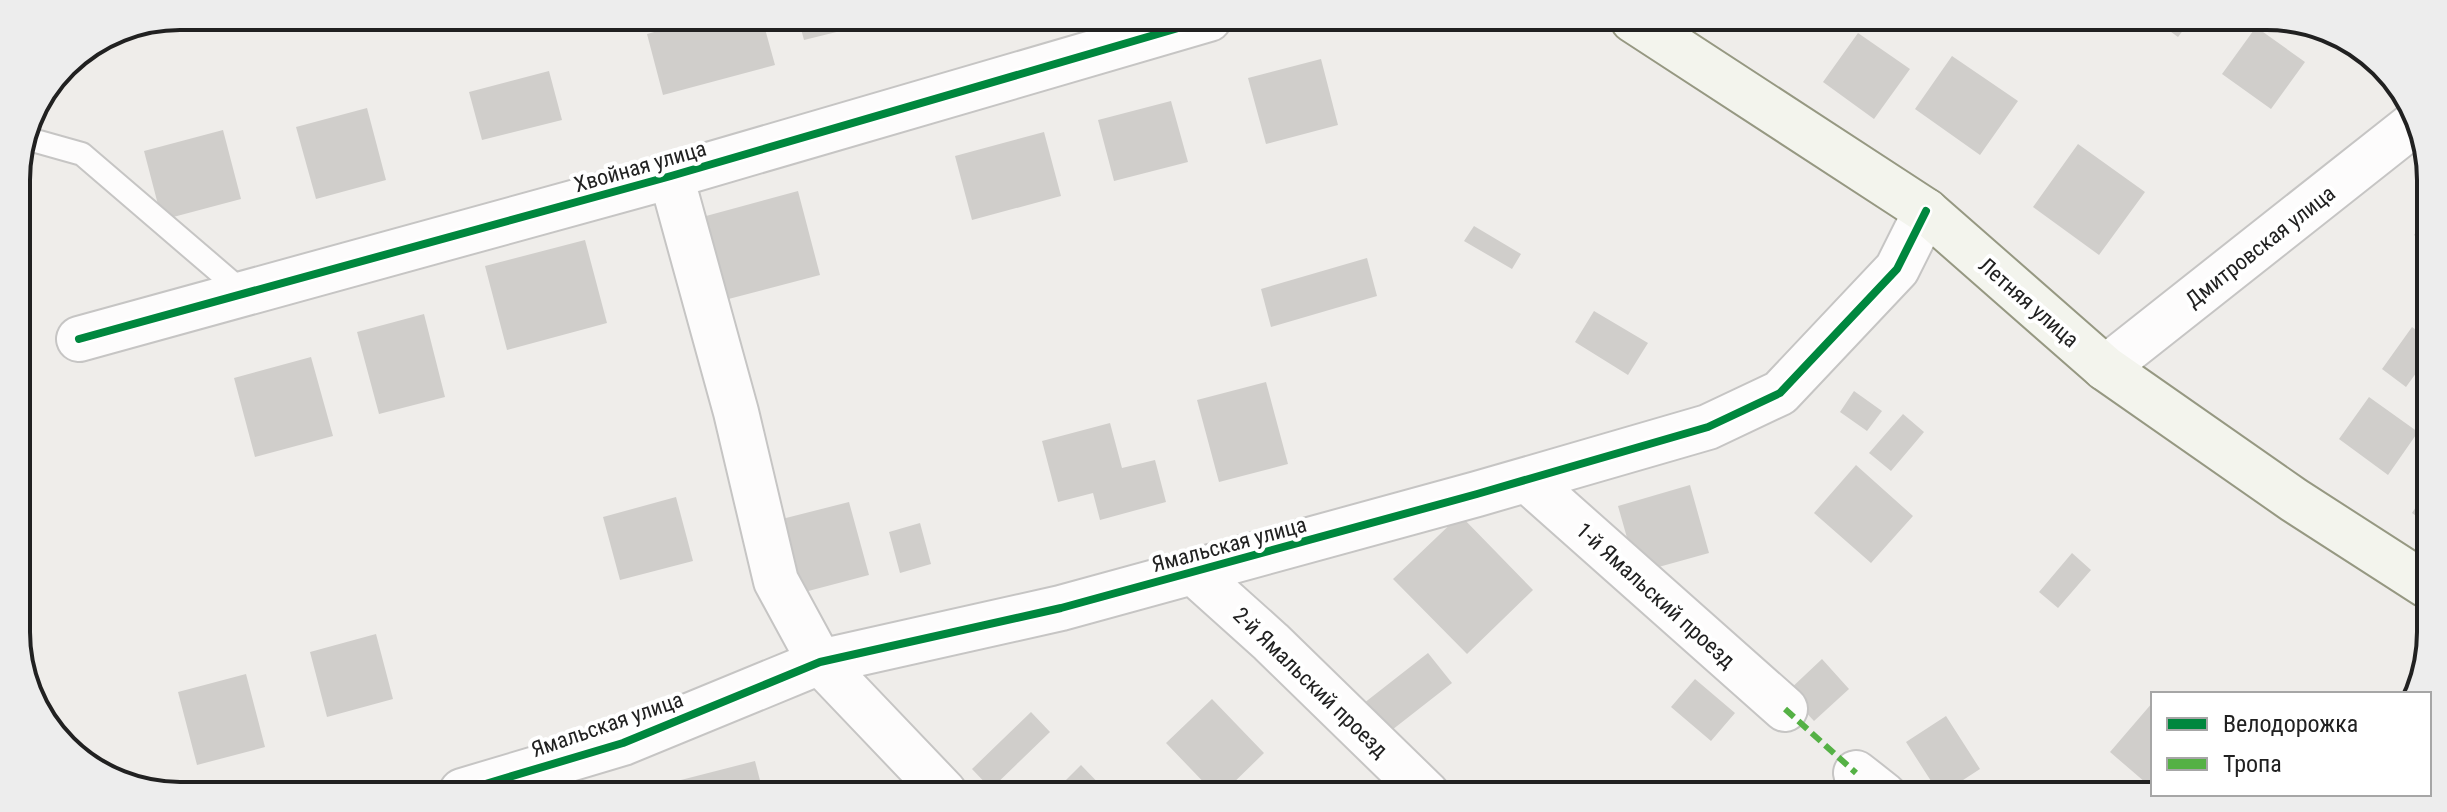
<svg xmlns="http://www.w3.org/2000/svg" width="2447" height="812" viewBox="0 0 2447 812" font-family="'Roboto Condensed',sans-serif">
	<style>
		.building { fill: #d0cecb }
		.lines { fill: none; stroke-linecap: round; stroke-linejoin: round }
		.lane-casing { stroke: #c6c5c4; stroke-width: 26 }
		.street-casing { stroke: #c6c5c4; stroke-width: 48 }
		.secondary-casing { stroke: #969882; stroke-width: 48 }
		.lane { stroke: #fdfcfc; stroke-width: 22 }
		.street { stroke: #fdfcfc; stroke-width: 44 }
		.secondary { stroke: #f3f4ed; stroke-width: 44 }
		.quiet { stroke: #55b145; stroke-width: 6; stroke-dasharray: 12 6; stroke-linecap: butt }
		.cycleway-casing { stroke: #fff; stroke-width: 13 }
		.cycleway { stroke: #00873e; stroke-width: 8 }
		.labels { text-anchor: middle; stroke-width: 8; stroke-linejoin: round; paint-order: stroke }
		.street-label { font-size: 22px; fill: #212121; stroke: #fff }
		.rim { fill: none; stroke: #212121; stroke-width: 4 }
	</style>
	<rect width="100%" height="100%" fill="#efedea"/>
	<!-- building -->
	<path class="building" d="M 709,17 L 762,18 L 775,65 L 663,95 L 647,34 Z
		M 798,18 L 867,18 L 869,24 L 804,40 Z
		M 2156,21 L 2190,21 L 2178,37 Z
		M 2256,27 L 2305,62 L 2271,109 L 2222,74 Z
		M 1858,33 L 1910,69 L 1874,119 L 1823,82 Z
		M 1952,56 L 2018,101 L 1980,155 L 1915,109 Z
		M 1321,59 L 1338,125 L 1266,144 L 1248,78 Z
		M 549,71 L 562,120 L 482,140 L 469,92 Z
		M 1171,101 L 1188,162 L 1114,181 L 1098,120 Z
		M 367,108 L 386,180 L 316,199 L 296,127 Z
		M 223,130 L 241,199 L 162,220 L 144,151 Z
		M 1044,132 L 1061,196 L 972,220 L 955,156 Z
		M 2078,144 L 2145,192 L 2099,255 L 2033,207 Z
		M 798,191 L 820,275 L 717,302 L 695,219 Z
		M 2428,216 L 2427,244 L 2414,235 Z
		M 1474,226 L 1521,254 L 1512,269 L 1464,241 Z
		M 585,240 L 607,323 L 507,350 L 485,266 Z
		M 1367,258 L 1377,296 L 1271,327 L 1261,289 Z
		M 1594,311 L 1648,343 L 1628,375 L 1575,342 Z
		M 424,314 L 445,397 L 379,414 L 357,332 Z
		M 2412,327 L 2427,338 L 2427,358 L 2406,387 L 2382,369 Z
		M 311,357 L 333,436 L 255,457 L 234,378 Z
		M 1266,382 L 1288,464 L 1219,482 L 1197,400 Z
		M 1854,391 L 1882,411 L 1867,431 L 1840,412 Z
		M 2369,397 L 2418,432 L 2388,475 L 2339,439 Z
		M 1903,414 L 1924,432 L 1891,471 L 1869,453 Z
		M 1110,423 L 1122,468 L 1155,460 L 1166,502 L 1100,520 L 1093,493 L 1058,502 L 1042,441 Z
		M 1856,465 L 1913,516 L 1871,563 L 1814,513 Z
		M 1690,485 L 1709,553 L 1637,573 L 1618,506 Z
		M 2426,492 L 2426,523 L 2412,513 Z
		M 676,497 L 693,561 L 620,580 L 603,517 Z
		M 849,502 L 869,575 L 797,594 L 778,520 Z
		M 1460,515 L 1533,590 L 1467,654 L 1393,579 Z
		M 920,523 L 931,564 L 900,573 L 889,532 Z
		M 2072,553 L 2091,570 L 2058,608 L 2039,592 Z
		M 376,634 L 393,699 L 327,717 L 310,652 Z
		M 1428,653 L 1452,683 L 1383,737 L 1359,707 Z
		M 1822,659 L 1849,689 L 1814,721 L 1787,692 Z
		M 246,674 L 265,747 L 197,765 L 178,692 Z
		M 1695,679 L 1735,713 L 1711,741 L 1671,707 Z
		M 1212,699 L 1264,753 L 1223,793 L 1214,793 L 1166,743 Z
		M 2153,702 L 2153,789 L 2110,752 Z
		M 1031,712 L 1050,732 L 991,789 L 972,769 Z
		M 1946,716 L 1980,769 L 1940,795 L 1906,742 Z
		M 755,761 L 763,792 L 680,792 L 677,781 Z
		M 1081,765 L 1108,793 L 1053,793 Z"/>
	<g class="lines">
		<defs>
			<path id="lane" d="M 25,138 L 82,154 L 244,293"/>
			<path id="street" d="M 671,176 L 736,412 L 776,581 L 820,662 L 944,792
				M 79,339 L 671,176 L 1209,19
				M 2105,368 L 2415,123
				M 1527,480 L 1785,709
				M 1193,572 L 1271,642 L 1427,794
				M 1856,773 L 1884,795
				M 462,791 L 623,743 L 820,662 L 1061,608 L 1477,494 L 1708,427 L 1780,393 L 1897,269 L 1926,211"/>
			<path id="secondary" d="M 1633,20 L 1926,211 L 2105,368 L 2294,500 L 2426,585"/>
		</defs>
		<!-- lane casing -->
		<use href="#lane" class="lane-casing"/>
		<!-- street casing -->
		<use href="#street" class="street-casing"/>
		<!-- secondary casing -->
		<use href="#secondary" class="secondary-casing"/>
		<!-- lane -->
		<use href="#lane" class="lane"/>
		<!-- street -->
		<use href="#street" class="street"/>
		<!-- secondary -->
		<use href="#secondary" class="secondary"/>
		<!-- quiet -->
		<path class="quiet" d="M 1785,709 L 1856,773"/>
		<defs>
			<path id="cycleway" d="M 79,339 L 671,176 L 1209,19
				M 462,791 L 623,743 L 820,662 L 1061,608 L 1477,494 L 1708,427 L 1780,393 L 1897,269 L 1926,211"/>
		</defs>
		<!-- cycleway casing -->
		<use href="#cycleway" class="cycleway-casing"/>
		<!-- cycleway -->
		<use href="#cycleway" class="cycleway"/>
	</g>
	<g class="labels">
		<!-- street labels -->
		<g class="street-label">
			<text transform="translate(640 166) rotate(-16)" y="8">Хвойная улица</text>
			<text transform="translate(2260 246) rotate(-38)" y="8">Дмитровская улица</text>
			<text transform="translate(2029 302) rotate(41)" y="8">Летняя улица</text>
			<text transform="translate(1229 544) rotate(-15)" y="8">Ямальская улица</text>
			<text transform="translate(1656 595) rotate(42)" y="8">1-й Ямальский проезд</text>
			<text transform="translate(1311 682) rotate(44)" y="8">2-й Ямальский проезд</text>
			<text transform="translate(607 724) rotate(-19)" y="8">Ямальская улица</text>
		</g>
	</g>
	<!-- crop -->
	<path d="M0 0H2447V812H0ZM180 30H2267A150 150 0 0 1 2417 180V632A150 150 0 0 1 2267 782H180A150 150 0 0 1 30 632V180A150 150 0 0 1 180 30Z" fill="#ededed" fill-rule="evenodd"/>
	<path class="rim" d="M180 30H2267A150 150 0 0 1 2417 180V632A150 150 0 0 1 2267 782H180A150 150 0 0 1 30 632V180A150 150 0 0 1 180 30Z"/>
	<!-- legend -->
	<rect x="2151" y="692" width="280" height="104" fill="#ffffff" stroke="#a6a6a6" stroke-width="2"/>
	<rect x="2167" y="718" width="40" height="12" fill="#00873e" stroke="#a6a6a6" stroke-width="2"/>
	<text x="2223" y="732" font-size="24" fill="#212121">Велодорожка</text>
	<rect x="2167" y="758" width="40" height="12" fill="#55b145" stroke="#a6a6a6" stroke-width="2"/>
	<text x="2223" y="772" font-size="24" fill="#212121">Тропа</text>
</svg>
